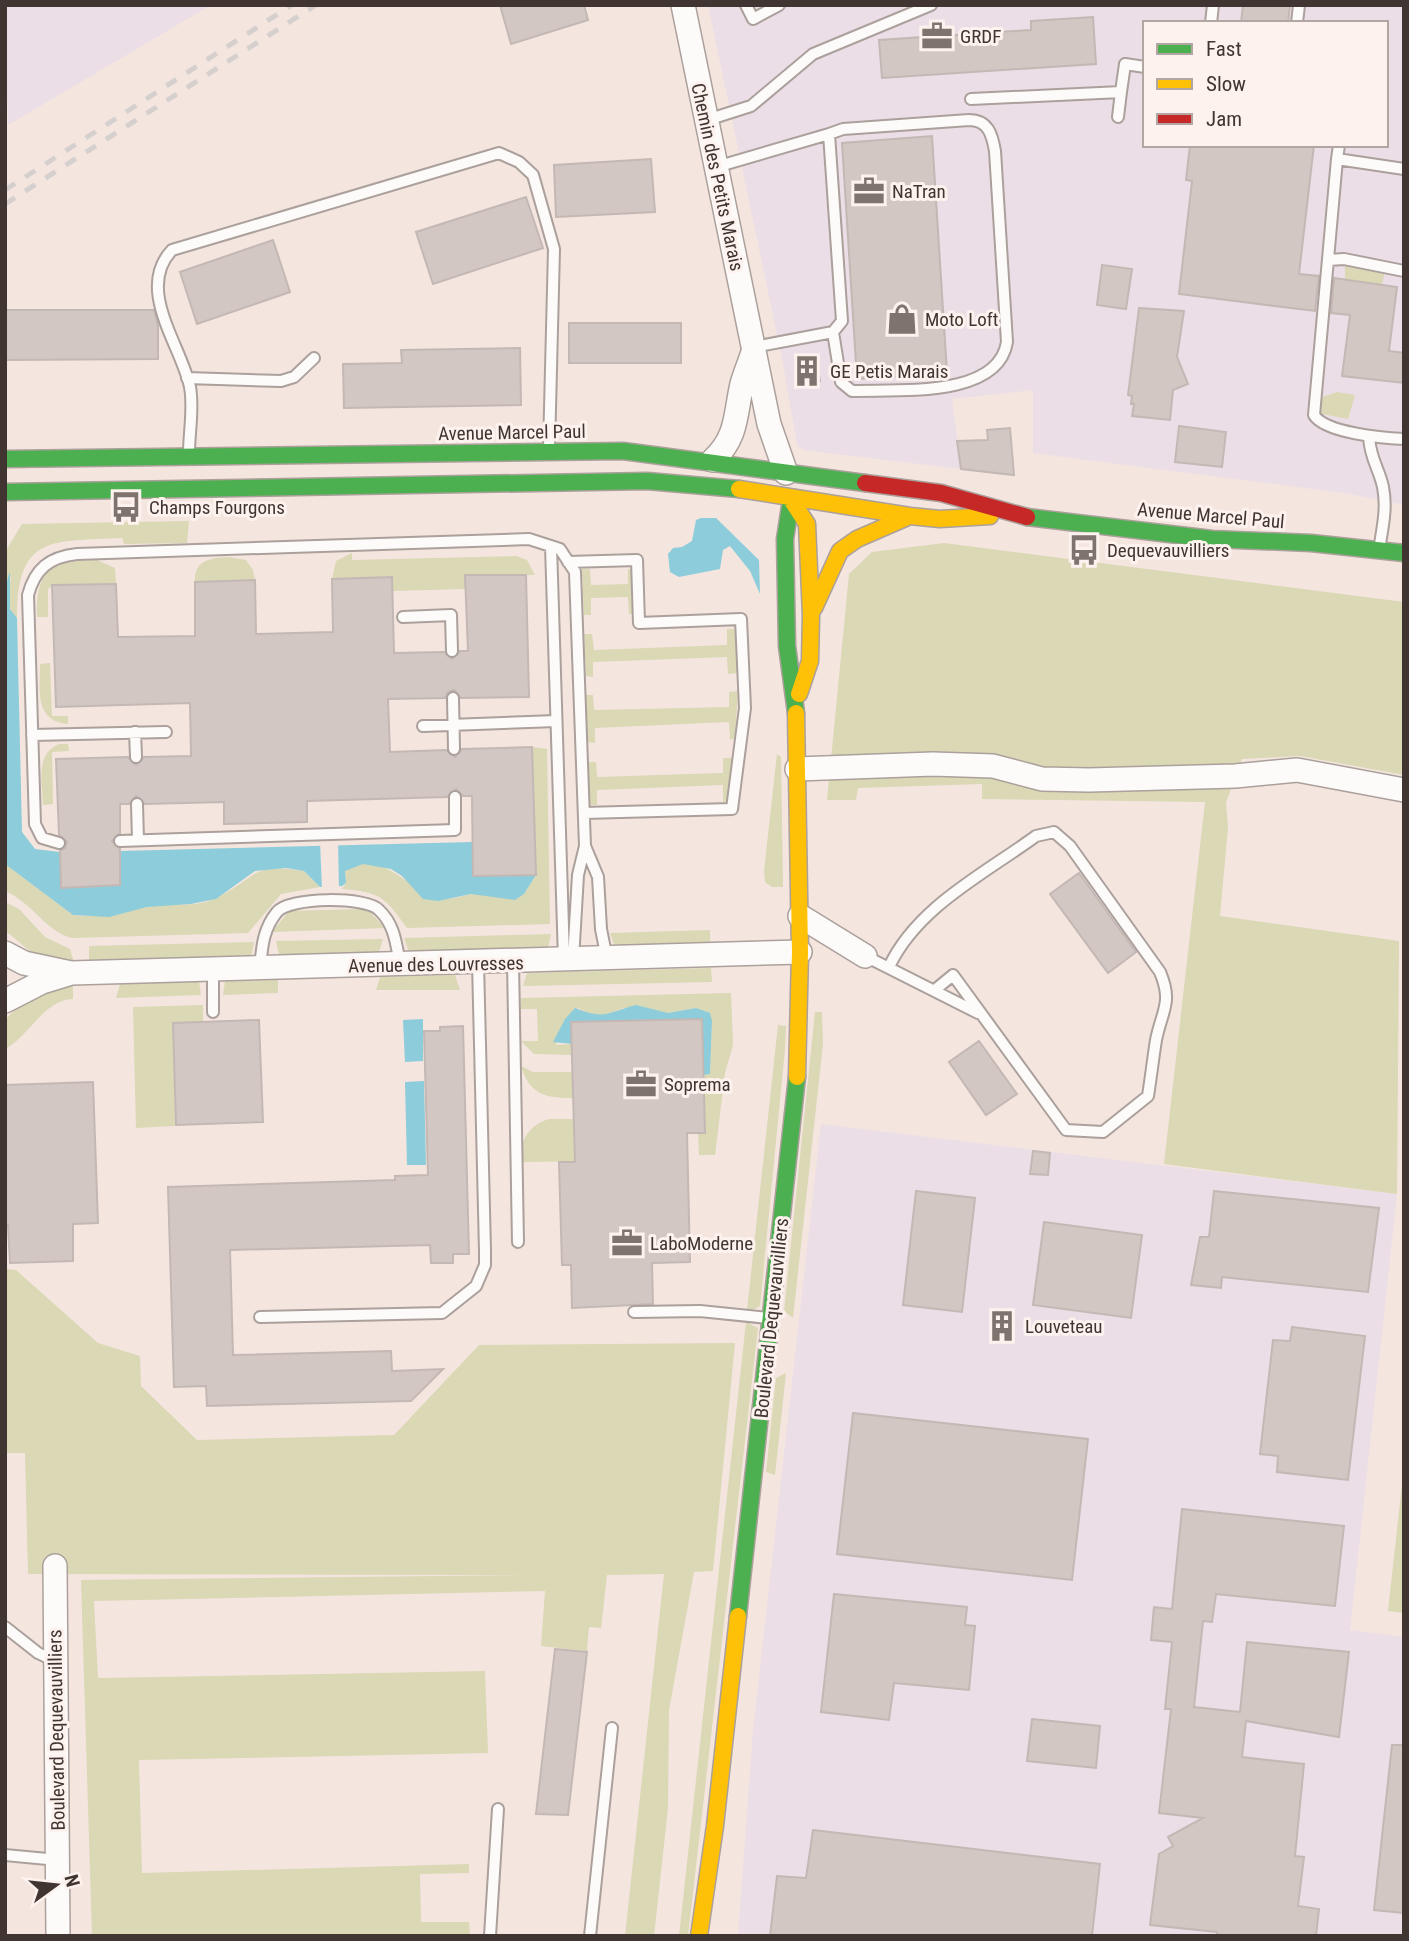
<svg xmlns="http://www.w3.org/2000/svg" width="1409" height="1941" viewBox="0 0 1409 1941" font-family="'Roboto Condensed',sans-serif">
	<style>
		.industrial { fill: #ebdee7; fill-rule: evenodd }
		.green { fill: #dad8b5 }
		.water { fill: #8dccda }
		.pier { fill: #f4e5df }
		.building { fill: #d3c7c4; stroke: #c4b8b4; stroke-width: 2 }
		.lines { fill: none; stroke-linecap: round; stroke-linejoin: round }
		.lane-casing { stroke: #aba09b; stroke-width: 14 }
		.street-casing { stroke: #aba09b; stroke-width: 26 }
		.fast-casing { stroke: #aba09b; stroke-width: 19 }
		.slow-casing { stroke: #aba09b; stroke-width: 19 }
		.jam-casing { stroke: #aba09b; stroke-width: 19 }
		.lane { stroke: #fdfbfa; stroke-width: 10 }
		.street { stroke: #fdfbfa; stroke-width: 23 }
		.fast { stroke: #4caf50; stroke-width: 16 }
		.slow { stroke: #ffc107; stroke-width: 16 }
		.jam { stroke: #c62828; stroke-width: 16 }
		.rail { stroke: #d5d0ce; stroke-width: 5; stroke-dasharray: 12 12; stroke-linecap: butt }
		.labels { text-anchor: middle; stroke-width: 6; stroke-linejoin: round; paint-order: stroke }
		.poi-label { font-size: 19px; fill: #403531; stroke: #fdf2ee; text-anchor: start }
		.street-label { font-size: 19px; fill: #403531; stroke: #fdf2ee }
	</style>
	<rect width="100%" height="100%" fill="#f4e5df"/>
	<!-- industrial -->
	<path class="industrial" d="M 5,5 L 211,5 L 8,125 Z
		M 708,5 L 1404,5 L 1404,505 L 1344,493 L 1033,453 L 1033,390 L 952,399 L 961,469 L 803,450 L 797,445 L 783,363 ZM 1145,23 L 1386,23 L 1386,145 L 1145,145 Z
		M 821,1124 L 1397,1194 L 1350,1630 L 1404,1637 L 1404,1936 L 738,1936 L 753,1731 Z"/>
	<!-- green -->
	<path class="green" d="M 1345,265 L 1385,270 L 1382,285 L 1345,280 Z
		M 1337,392 L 1355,395 L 1348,419 L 1322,414 L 1317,406 L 1322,397 Z
		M 189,521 L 187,543 L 124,544 L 122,538 C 53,542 17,533 17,618 C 5,607 9,592 11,577 L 7,579 L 5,586 L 5,552 L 22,524 Z
		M 944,543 L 1404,602 L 1404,775 L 1300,756 L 1242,759 L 1226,803 L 1228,827 L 1220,916 L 1399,941 L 1397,1194 L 1164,1164 L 1205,802 L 982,799 L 982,784 L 858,788 L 856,800 L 827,800 L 849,574 L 872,552 Z
		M 352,553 L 352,560 L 516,556 L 527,560 L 535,575 L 465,575 L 465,589 L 392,591 L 392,577 L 332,579 L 336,561 Z
		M 228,557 L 246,560 L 253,570 L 255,580 L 195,582 C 194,561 209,558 228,557 Z
		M 97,560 L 115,568 L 116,584 L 53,585 L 48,589 L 48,617 L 37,617 C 36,568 51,562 97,560 Z
		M 582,569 L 590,569 L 591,585 L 628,584 L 628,569 L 631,569 L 632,614 L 629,614 L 628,597 L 591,598 L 591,615 L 584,615 Z
		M 727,629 L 737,629 L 738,673 L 728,674 L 727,657 L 593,662 L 593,677 L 586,676 L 584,634 L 592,634 L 594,650 L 727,645 Z
		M 50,663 L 52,716 L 68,716 L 68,724 C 34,721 40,690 40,664 Z
		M 738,691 L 735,738 L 730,740 L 729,722 L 595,728 L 595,743 L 587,742 L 586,695 L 593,695 L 594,710 L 729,707 L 729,692 Z
		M 59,744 L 68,744 L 69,751 L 52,752 L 53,804 L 43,805 C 42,783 35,754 59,744 Z
		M 532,747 L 547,749 L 550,924 L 407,928 C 385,897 380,892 342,889 L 346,883 L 345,871 C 381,843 411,897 446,899 C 454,899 464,895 473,894 C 487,894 501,898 516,899 L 524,894 L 536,875 Z
		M 777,754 L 781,757 L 783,887 L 772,887 L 765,882 L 764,871 Z
		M 723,758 L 733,758 L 728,801 L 723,802 L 723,785 L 597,790 L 597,805 L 588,805 L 588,762 L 596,762 L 597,777 L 723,773 Z
		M 5,864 L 73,915 C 101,918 121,913 147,907 C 169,902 195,909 216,898 C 258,878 249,862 304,871 L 320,887 L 281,894 L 248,933 L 72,938 C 46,932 33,903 5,891 Z
		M 5,902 L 19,909 L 45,937 L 70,949 L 74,962 C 26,959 40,956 5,931 Z
		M 361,909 L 370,912 L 385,928 L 272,932 L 289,911 Z
		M 710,930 L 710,944 L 615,947 L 610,933 Z
		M 551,934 L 548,948 L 409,952 L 404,938 Z
		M 383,939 L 379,952 L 279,955 L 276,941 Z
		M 254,942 L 251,957 L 89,961 L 89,946 Z
		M 711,968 L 712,982 L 523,986 L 527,973 Z
		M 455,975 L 460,990 L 376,990 L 380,977 Z
		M 278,980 L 278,993 L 223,995 L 225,981 Z
		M 199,981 L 201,995 L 116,998 L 120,984 Z
		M 64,985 L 73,986 L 73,999 C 43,1000 30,1036 5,1049 L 5,1020 C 29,996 32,996 64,985 Z
		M 731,993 L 733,1045 L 725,1073 L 715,1155 L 699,1155 L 698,1133 L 705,1132 L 704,1075 L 710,1074 L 712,1021 L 696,1008 L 668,1013 L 624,1008 L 606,1015 L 593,1016 L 578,1008 L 565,1019 L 556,1045 L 572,1044 L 572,1055 L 534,1054 L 521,1041 L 538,1041 L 537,1009 L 521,1009 L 521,998 Z
		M 203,1005 L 203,1022 L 173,1023 L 175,1126 L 136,1128 L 133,1007 Z
		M 815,1012 L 822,1012 L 823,1044 L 793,1318 L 784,1311 Z
		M 778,1025 L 786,1026 L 785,1049 L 760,1306 L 753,1310 L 747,1310 Z
		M 521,1066 L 533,1072 L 572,1072 L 573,1098 C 545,1098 530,1095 521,1066 Z
		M 549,1119 L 573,1119 L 575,1136 L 688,1133 L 687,1160 L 521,1162 C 518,1142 530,1124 549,1119 Z
		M 5,1269 L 16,1270 L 98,1343 L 140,1356 L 141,1386 L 197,1440 L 394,1435 L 479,1345 L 735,1343 L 713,1571 L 694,1572 L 669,1710 L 668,1808 L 654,1936 L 625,1936 L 664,1574 L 607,1575 L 601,1628 L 589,1627 L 587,1651 L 541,1646 L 545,1591 L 94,1601 L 98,1678 L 485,1671 L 488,1753 L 139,1760 L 142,1873 L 469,1864 L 469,1873 L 420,1874 L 421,1922 L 469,1922 L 470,1936 L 92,1936 L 81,1580 L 527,1575 L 28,1574 L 25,1453 L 5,1453 Z
		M 746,1322 L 758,1328 L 688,1936 L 679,1936 Z
		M 786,1373 L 775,1475 L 766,1472 L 776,1378 Z
		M 1404,1466 L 1404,1613 L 1388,1611 Z"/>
	<!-- water -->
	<path class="water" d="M 701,518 L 716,518 L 759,560 L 760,594 L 750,571 L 730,546 L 723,550 L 720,569 L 679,577 L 670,572 L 668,554 L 673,548 L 682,547 L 692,541 L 696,520 Z
		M 10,572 L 10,609 L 17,618 L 22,832 L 35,849 L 60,852 L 61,887 L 120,885 L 120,851 L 472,842 L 473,875 L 536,875 L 524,894 L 515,900 L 471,894 L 438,901 L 423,899 L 402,876 L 391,869 L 363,864 L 345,871 L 346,883 L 342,886 L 320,887 L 304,871 L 286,868 L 255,871 L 216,899 L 191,904 L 147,907 L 109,917 L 73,915 L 5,864 L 5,586 Z
		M 636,1005 L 668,1013 L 696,1008 L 710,1013 L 712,1021 L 710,1074 L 704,1075 L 702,1019 L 572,1022 L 572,1044 L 553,1042 L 565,1019 L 575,1008 C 605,1020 606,1013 636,1005 Z
		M 423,1019 L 423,1061 L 405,1062 L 403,1020 Z
		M 424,1081 L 426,1165 L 407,1165 L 405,1082 Z"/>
	<!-- pier -->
	<path class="pier" d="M 320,841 L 338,841 L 339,890 L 322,890 Z"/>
	<!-- building -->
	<path class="building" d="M 500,5 L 584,5 L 588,20 L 511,44 Z
		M 1243,5 L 1290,5 L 1288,23 L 1241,23 Z
		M 1093,17 L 1096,64 L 882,78 L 879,40 L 1031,30 L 1031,21 Z
		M 932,136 L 947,373 L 857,379 L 842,143 Z
		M 1190,145 L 1314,145 L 1299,274 L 1319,276 L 1315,311 L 1179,294 L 1192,181 L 1186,180 Z
		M 651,159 L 655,212 L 556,217 L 554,165 Z
		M 526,197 L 543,248 L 433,284 L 416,232 Z
		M 273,240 L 290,292 L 197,324 L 180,272 Z
		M 1102,265 L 1132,269 L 1126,309 L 1097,305 Z
		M 1334,278 L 1397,287 L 1389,351 L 1404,353 L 1404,383 L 1342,376 L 1350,315 L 1331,313 Z
		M 1139,308 L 1184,311 L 1177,357 L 1188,384 L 1173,390 L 1170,420 L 1132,416 L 1134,404 L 1131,404 L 1132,396 L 1128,395 Z
		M 5,310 L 154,310 L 158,325 L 158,359 L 5,360 Z
		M 569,323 L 681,323 L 681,363 L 569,363 Z
		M 520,348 L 521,405 L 344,408 L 343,364 L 402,363 L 401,350 Z
		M 815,356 L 820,381 L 800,385 L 795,360 Z
		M 1179,426 L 1226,432 L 1222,467 L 1175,462 Z
		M 1010,428 L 1014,475 L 961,469 L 957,441 L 988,440 L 987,430 Z
		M 465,575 L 526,575 L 529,697 L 461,698 L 454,690 L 448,692 L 445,698 L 388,699 L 390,752 L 446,750 L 455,757 L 462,749 L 532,747 L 536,875 L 473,876 L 472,796 L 463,796 L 456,789 L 447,797 L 307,801 L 307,822 L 224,824 L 224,802 L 145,804 L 136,796 L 129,804 L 120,804 L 120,833 L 112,841 L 120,849 L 120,885 L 61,888 L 60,851 L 65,848 L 67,842 L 59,835 L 56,759 L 128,757 L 136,765 L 144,757 L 191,756 L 190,703 L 56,707 L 52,585 L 116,584 L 118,637 L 195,636 L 195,582 L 255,580 L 256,634 L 333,632 L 332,579 L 392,577 L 394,653 L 444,652 L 452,659 L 460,651 L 468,651 Z
		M 1079,873 L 1136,952 L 1108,973 L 1050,894 Z
		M 702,1019 L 705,1133 L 687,1133 L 690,1262 L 652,1263 L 653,1304 L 572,1308 L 571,1265 L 562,1265 L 559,1162 L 575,1162 L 571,1022 Z
		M 259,1020 L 263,1122 L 176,1125 L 173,1023 Z
		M 463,1026 L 469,1254 L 453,1254 L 453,1263 L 431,1263 L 430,1245 L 230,1250 L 233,1355 L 391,1351 L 392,1371 L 443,1369 L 411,1401 L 207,1406 L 206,1386 L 174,1387 L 168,1187 L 395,1180 L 395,1176 L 428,1175 L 424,1031 L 440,1031 L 440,1027 Z
		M 979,1041 L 1017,1094 L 986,1115 L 949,1062 Z
		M 93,1082 L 98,1223 L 73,1224 L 73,1261 L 10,1263 L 8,1225 L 5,1225 L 5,1085 Z
		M 1033,1151 L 1050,1153 L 1048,1175 L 1030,1174 Z
		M 916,1191 L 975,1198 L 962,1312 L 903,1305 Z
		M 1214,1191 L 1379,1208 L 1368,1292 L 1222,1277 L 1221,1288 L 1191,1285 L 1200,1237 L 1209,1237 Z
		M 1044,1222 L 1142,1235 L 1131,1318 L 1033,1305 Z
		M 1292,1327 L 1365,1336 L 1348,1480 L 1277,1472 L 1278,1456 L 1260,1454 L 1273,1340 L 1290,1341 Z
		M 853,1413 L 1088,1439 L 1072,1580 L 837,1554 Z
		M 1182,1509 L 1344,1526 L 1335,1606 L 1216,1594 L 1212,1622 L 1203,1621 L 1194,1707 L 1240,1712 L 1247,1642 L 1349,1652 L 1339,1737 L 1246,1721 L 1242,1757 L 1304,1764 L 1295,1856 L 1304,1857 L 1298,1906 L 1319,1909 L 1316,1936 L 1217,1936 L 1217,1932 L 1150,1925 L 1159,1854 L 1173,1846 L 1168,1837 L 1203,1818 L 1159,1813 L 1171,1709 L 1165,1709 L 1172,1642 L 1151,1640 L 1154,1607 L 1172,1609 Z
		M 834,1594 L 967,1607 L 965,1625 L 975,1626 L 969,1690 L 894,1683 L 889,1720 L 821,1712 Z
		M 555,1649 L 587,1652 L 568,1815 L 536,1814 Z
		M 1032,1719 L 1100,1726 L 1096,1768 L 1027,1761 Z
		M 1392,1745 L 1404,1745 L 1404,1913 L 1374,1910 Z
		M 813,1830 L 1100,1864 L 1092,1936 L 770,1936 L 777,1876 L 806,1878 Z"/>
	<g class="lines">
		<defs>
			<path id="lane" d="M 746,5 L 753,19 L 779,5
				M 1211,23 L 1213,5
				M 1297,23 L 1299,5
				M 971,99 L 1121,92 L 1125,64 L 1145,67
				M 1118,117 L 1121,92
				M 707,120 L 751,106 L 813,54 L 931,5
				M 1339,145 L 1337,159 L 1404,169
				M 1337,159 L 1314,415 C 1325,433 1383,438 1404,439
				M 716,167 L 829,134
				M 1328,260 L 1344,259 L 1404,271
				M 754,347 L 833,332 L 842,321 L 829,134 L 843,129 L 969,120 C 988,120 992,134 995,151 L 1007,342 C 998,399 896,389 852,391 L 841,382 L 833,332
				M 187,378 L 281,381 L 294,377 L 314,358
				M 1369,438 C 1371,461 1379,468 1383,487 C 1387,507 1383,525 1380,544
				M 189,453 C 189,432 194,408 190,387 C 181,345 135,289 172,250 L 499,153 L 519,162 L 533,175 L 554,249 L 549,449
				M 551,546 L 564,959
				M 568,562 L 637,560 L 639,623 L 741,619 L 745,708 L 732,809 L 584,813
				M 403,617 L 451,615 L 452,651
				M 453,698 L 454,749
				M 423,726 L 556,721
				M 135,732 L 136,757
				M 32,735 L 166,732
				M 137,804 L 138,840
				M 120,841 L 455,830 L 455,797
				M 59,843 L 42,838 L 35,824 L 28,595 C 35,569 49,557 77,554 L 529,539 L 560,549 L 575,572 L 585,846
				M 865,956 L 978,1013
				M 573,960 L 578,875 L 585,846 L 598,877 L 601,929 L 607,959
				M 513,962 L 518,1242
				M 889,967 C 917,907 984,874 1036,836 L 1054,832 L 1070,846 L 1160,972 C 1173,1003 1162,1010 1156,1040 C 1153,1059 1151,1077 1148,1096 L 1103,1132 L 1066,1130 L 953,975 L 936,989
				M 260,968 C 262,947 263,929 277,912 C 289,897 366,896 379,910 C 395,925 396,944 400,964
				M 213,1012 L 213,969
				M 634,1312 L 700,1311 L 768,1318
				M 260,1317 L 442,1313 L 476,1286 L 485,1265 L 485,1251 L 478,962
				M 5,1627 L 38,1653 L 55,1661
				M 5,1855 L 58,1860
				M 490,1936 L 498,1809
				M 590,1936 L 612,1728"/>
			<path id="street" d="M 683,5 L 769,424 L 786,473
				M 713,460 C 738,437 735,414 742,384 C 745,373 750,362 753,352
				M 797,769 L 933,764 L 993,766 L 1042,779 L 1089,780 L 1235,776 L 1297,770 L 1404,790
				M 800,916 L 865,956
				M 5,953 L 24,963 L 71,973 L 800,952
				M 5,1001 L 42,982 L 68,974
				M 55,1566 L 58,1936"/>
			<path id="fast" d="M 5,459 L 623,451 L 865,483
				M 5,492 L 647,481 L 739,489
				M 791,500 L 785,539 L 787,646 L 796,713
				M 1027,517 L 1212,539 L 1311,543 L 1404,553
				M 738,1616 L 797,1077"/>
			<path id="slow" d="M 739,489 L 910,516 L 940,519 L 990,516
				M 792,501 L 807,524 L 811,615 L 810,661 L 799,694
				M 814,608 L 840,551 L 857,539 L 910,516
				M 796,713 L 800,952 L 797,1077
				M 699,1936 L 715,1826 L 738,1616"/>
			<path id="jam" d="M 865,483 L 941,493 L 1027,517"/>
		</defs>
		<!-- lane casing -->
		<use href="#lane" class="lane-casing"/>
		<!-- street casing -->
		<use href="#street" class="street-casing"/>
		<!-- fast casing -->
		<use href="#fast" class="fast-casing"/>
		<!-- slow casing -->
		<use href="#slow" class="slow-casing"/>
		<!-- jam casing -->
		<use href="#jam" class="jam-casing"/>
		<!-- lane -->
		<use href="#lane" class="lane"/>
		<!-- street -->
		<use href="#street" class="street"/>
		<!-- fast -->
		<use href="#fast" class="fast"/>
		<!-- slow -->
		<use href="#slow" class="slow"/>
		<!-- jam -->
		<use href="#jam" class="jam"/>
		<!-- rail -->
		<path class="rail" d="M 5,190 L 292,5
			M 5,204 L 316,5"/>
	</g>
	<!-- icons -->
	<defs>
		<symbol id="office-bare" viewBox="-9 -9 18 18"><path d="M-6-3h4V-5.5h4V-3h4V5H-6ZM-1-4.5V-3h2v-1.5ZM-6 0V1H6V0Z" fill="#7f736e" stroke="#fdf2ee" stroke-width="2.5" paint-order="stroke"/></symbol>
		<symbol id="shop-bare" viewBox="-9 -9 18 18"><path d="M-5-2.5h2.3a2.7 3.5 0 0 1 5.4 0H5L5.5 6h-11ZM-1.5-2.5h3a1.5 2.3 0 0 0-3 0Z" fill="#7f736e" stroke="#fdf2ee" stroke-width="2.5" paint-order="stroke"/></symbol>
		<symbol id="building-bare" viewBox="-9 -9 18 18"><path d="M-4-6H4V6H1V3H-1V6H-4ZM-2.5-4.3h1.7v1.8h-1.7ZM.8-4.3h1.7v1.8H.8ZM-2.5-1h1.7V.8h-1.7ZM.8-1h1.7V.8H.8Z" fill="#7f736e" stroke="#fdf2ee" stroke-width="2.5" paint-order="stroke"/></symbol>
		<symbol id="bus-bare" viewBox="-9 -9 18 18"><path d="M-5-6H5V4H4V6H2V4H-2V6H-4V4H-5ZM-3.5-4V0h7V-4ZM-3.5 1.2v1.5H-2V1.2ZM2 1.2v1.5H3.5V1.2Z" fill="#7f736e" stroke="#fdf2ee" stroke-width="2.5" paint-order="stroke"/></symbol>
	</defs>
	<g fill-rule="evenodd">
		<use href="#office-bare" x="915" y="14" width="44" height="44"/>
		<use href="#office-bare" x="847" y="169" width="44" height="44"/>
		<use href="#shop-bare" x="880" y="297" width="44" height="44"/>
		<use href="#building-bare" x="785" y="349" width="44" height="44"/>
		<use href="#bus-bare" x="104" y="485" width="44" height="44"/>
		<use href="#bus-bare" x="1062" y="528" width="44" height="44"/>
		<use href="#office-bare" x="619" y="1062" width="44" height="44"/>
		<use href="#office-bare" x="605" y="1221" width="44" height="44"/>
		<use href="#building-bare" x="980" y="1304" width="44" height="44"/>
	</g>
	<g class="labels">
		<!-- poi labels -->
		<g class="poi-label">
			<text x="960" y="43">GRDF</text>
			<text x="892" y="198">NaTran</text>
			<text x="925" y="326">Moto Loft</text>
			<text x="830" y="378">GE Petis Marais</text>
			<text x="149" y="514">Champs Fourgons</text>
			<text x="1107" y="557">Dequevauvilliers</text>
			<text x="664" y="1091">Soprema</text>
			<text x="650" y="1250">LaboModerne</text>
			<text x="1025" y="1333">Louveteau</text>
		</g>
		<!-- street labels -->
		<g class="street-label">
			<text transform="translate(718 177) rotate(78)" y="7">Chemin des Petits Marais</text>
			<text transform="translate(512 432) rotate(-1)" y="7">Avenue Marcel Paul</text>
			<text transform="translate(1211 515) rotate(5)" y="7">Avenue Marcel Paul</text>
			<text transform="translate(436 964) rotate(-1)" y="7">Avenue des Louvresses</text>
			<text transform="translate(771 1318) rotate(-84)" y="7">Boulevard Dequevauvilliers</text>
			<text transform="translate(56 1730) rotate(-91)" y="7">Boulevard Dequevauvilliers</text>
		</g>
	</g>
	<!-- border -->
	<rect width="1409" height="1941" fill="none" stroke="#403531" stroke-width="14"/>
	<!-- legend -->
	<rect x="1143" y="21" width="245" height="126" fill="#fdf2ee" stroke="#b1a6a2" stroke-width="2"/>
	<rect x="1157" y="44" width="35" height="10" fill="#4caf50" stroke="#b1a6a2" stroke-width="2"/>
	<text x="1206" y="56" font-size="21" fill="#403531">Fast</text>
	<rect x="1157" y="79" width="35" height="10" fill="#ffc107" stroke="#b1a6a2" stroke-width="2"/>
	<text x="1206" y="91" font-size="21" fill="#403531">Slow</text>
	<rect x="1157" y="114" width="35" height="10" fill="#c62828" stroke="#b1a6a2" stroke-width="2"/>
	<text x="1206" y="126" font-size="21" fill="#403531">Jam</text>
	<!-- north arrow -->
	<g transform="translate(56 1885) rotate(75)" stroke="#fdf2ee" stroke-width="5" paint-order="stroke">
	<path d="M0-5L12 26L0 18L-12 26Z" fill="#403531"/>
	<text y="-10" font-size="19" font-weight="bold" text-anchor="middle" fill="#403531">N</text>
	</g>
</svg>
